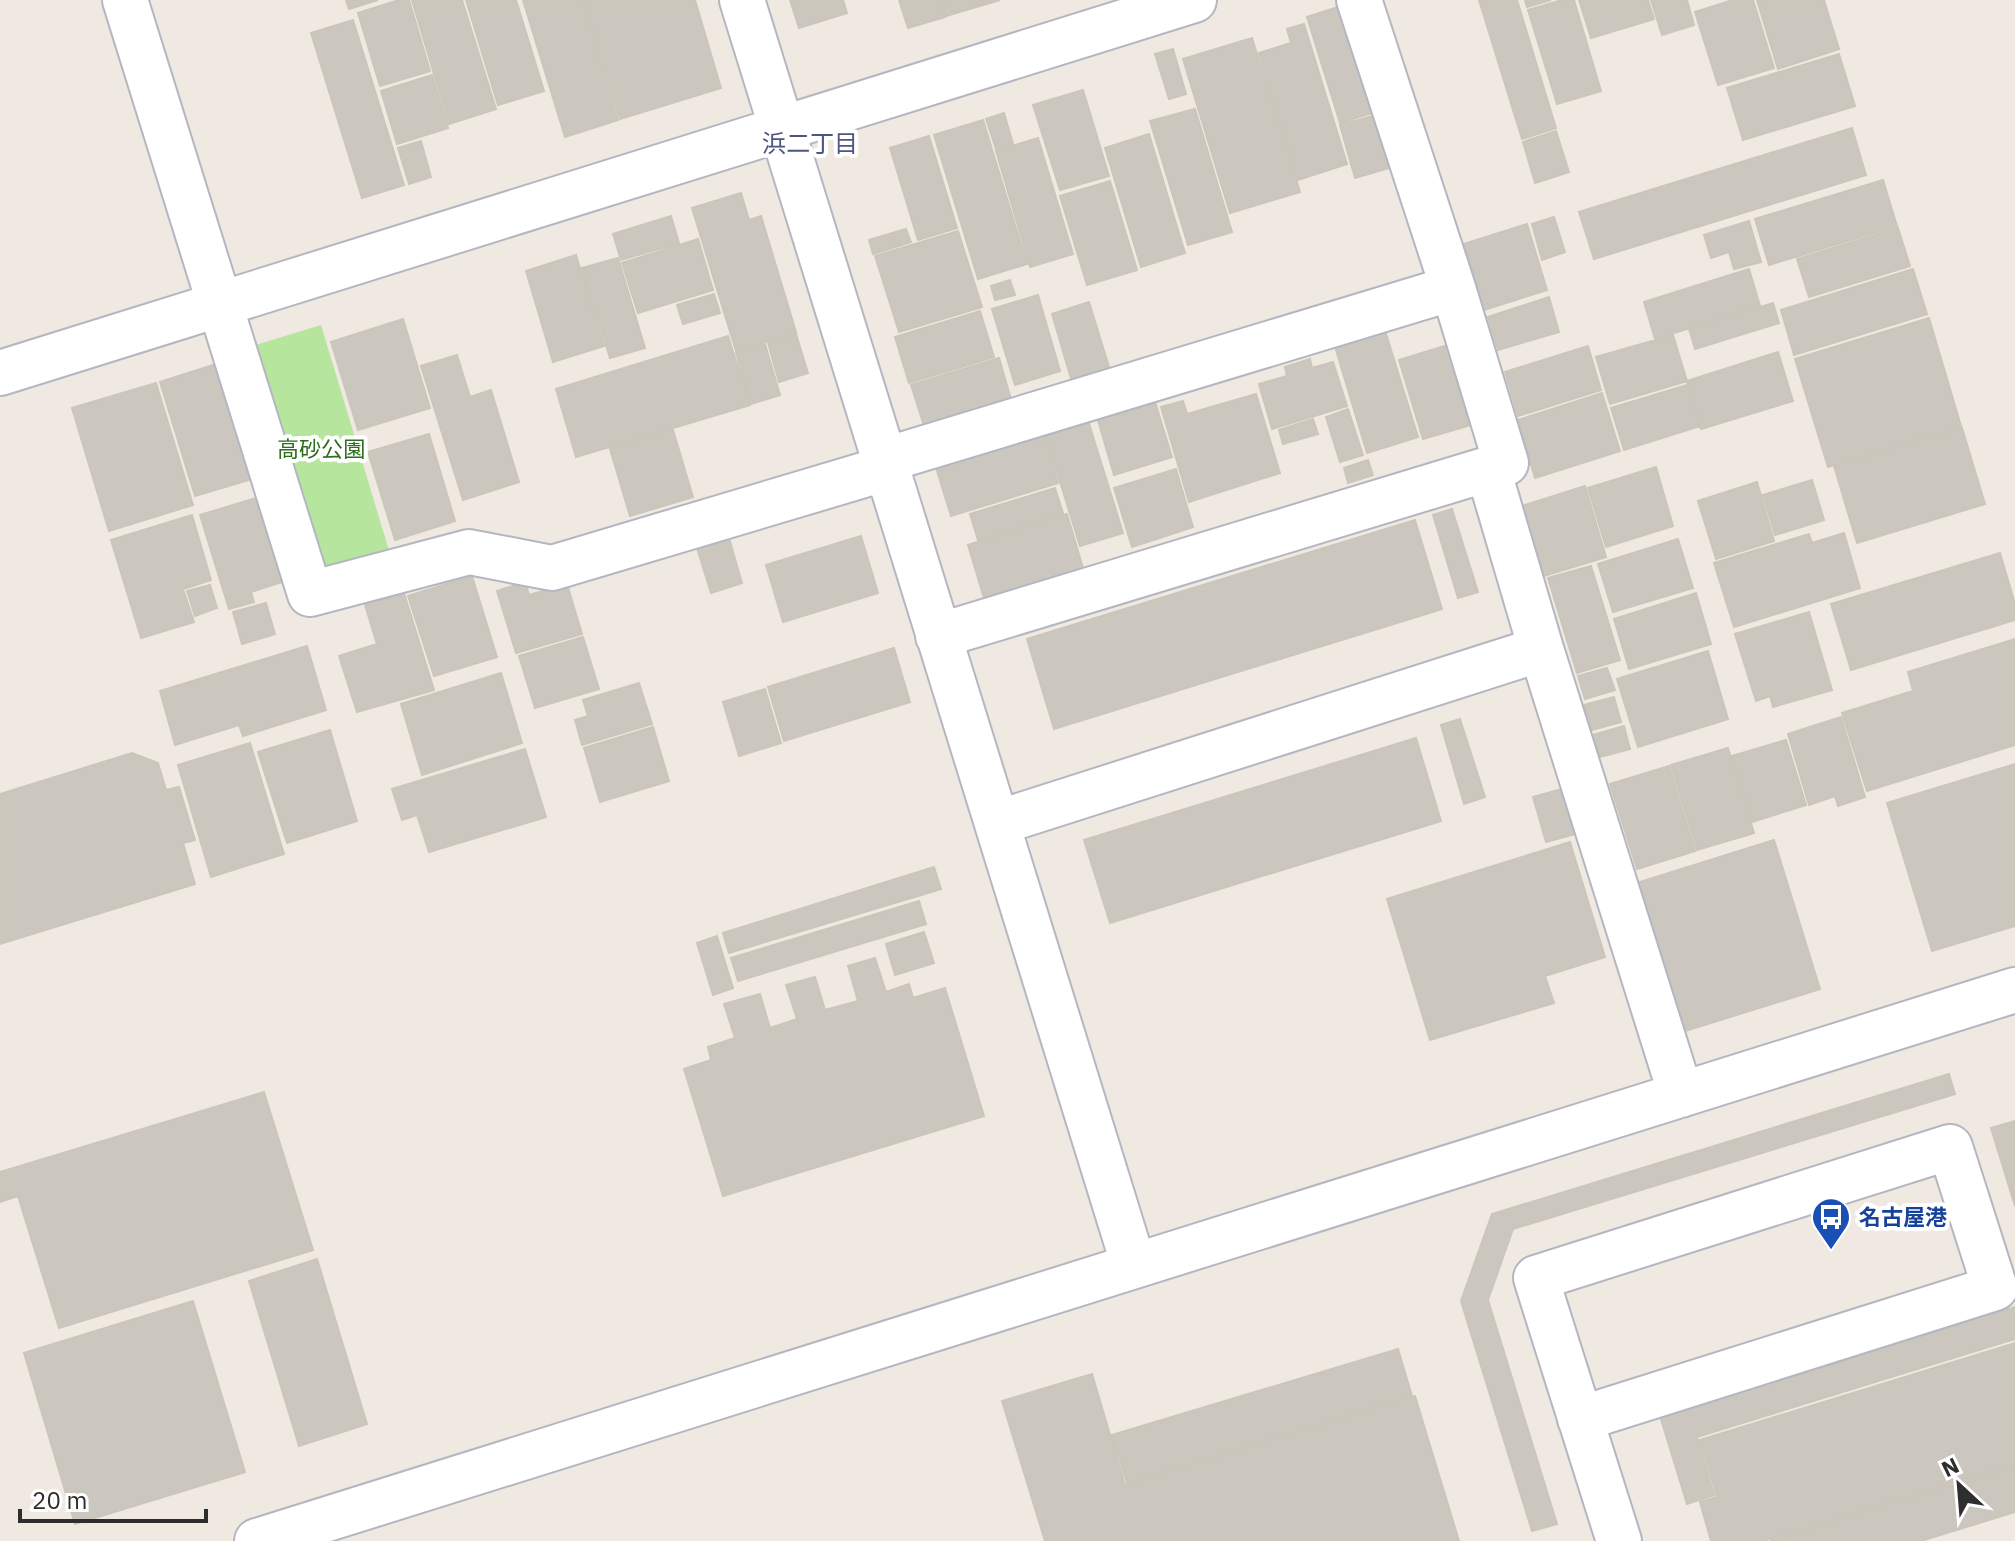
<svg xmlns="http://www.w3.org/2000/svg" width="2015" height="1541" viewBox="0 0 2015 1541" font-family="'IBM Plex Sans','Noto Sans JP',sans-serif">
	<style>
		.green { fill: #b6e59e }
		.building { fill: #cbc7bf; stroke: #cbc5ba; stroke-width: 2 }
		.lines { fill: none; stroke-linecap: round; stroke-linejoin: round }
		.minor-casing { stroke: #b4b7c1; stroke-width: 48 }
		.minor { stroke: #fff; stroke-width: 44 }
		.labels { text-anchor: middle; stroke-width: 8; stroke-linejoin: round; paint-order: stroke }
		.park-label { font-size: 22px; fill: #2c6e1b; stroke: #fff }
		.transit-label { font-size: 22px; font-weight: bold; fill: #164399; stroke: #fff; text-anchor: start }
		.neighbourhood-label { font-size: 24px; fill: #4d5680; stroke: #fff }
	</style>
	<rect width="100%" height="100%" fill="#efe9e1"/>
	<!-- green -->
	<path class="green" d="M 321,325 L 391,557 L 332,568 L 322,563 L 252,346 Z"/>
	<!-- building -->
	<path class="building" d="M 346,0 L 378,0 L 349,9 Z
		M 399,0 L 409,0 L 430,71 L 380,86 L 358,13 Z
		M 412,0 L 462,0 L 496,109 L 449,124 Z
		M 466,0 L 516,0 L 544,91 L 498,105 Z
		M 523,0 L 582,0 L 618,120 L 565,137 Z
		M 584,0 L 695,0 L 721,88 L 620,119 Z
		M 790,0 L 843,0 L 847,13 L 799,28 Z
		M 899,0 L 939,0 L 945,17 L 908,28 Z
		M 941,0 L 1000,0 L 946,16 Z
		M 1479,0 L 1517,0 L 1556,128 L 1522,139 Z
		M 1525,0 L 1551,0 L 1527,7 Z
		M 1562,0 L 1574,0 L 1601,91 L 1557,104 L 1528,10 Z
		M 1579,0 L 1648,0 L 1654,19 L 1591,38 Z
		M 1651,0 L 1687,0 L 1694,25 L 1662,35 Z
		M 1733,0 L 1753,0 L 1774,68 L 1718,85 L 1695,12 Z
		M 1757,0 L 1824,0 L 1839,49 L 1778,69 Z
		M 1341,6 L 1372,113 L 1340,123 L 1307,17 Z
		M 353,20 L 404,185 L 362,198 L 311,33 Z
		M 1304,24 L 1347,164 L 1298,180 L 1259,53 L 1291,43 L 1287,29 Z
		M 1252,38 L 1300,192 L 1230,213 L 1183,59 Z
		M 1173,49 L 1186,94 L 1169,99 L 1155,54 Z
		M 1839,54 L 1855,106 L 1743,140 L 1727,88 Z
		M 432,75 L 448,128 L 397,144 L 381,91 Z
		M 1083,90 L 1109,176 L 1060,190 L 1033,105 Z
		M 1195,109 L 1232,232 L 1188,245 L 1150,121 Z
		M 1004,113 L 1013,144 L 996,149 L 986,119 Z
		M 1373,116 L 1389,168 L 1355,178 L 1340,125 Z
		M 983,120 L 1027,264 L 978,279 L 934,135 Z
		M 1852,128 L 1866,175 L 1594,259 L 1579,212 Z
		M 1556,131 L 1569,172 L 1535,183 L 1523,142 Z
		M 1149,134 L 1185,253 L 1141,267 L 1105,148 Z
		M 929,136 L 957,228 L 918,240 L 890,148 Z
		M 1038,138 L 1073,254 L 1030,267 L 996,151 Z
		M 421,141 L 431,177 L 409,184 L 398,148 Z
		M 1883,180 L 1897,226 L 1769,265 L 1755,219 Z
		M 1110,181 L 1137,270 L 1087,285 L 1060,196 Z
		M 741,193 L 749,220 L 761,216 L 796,332 L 736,351 L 692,208 Z
		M 671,216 L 679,243 L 621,260 L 613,234 Z
		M 1554,217 L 1565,252 L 1542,260 L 1532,224 Z
		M 1749,221 L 1761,262 L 1734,269 L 1729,252 L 1711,258 L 1704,235 Z
		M 1527,224 L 1547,290 L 1484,310 L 1464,244 Z
		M 1898,228 L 1910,266 L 1809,297 L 1797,259 Z
		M 906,229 L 911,242 L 873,254 L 869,240 Z
		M 958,231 L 982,307 L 899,332 L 875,256 Z
		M 698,239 L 713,290 L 638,313 L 622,263 Z
		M 576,255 L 604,346 L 553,362 L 526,271 Z
		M 618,258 L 645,348 L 610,358 L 582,268 Z
		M 1749,269 L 1760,306 L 1655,339 L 1644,302 Z
		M 1913,269 L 1927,314 L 1794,355 L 1781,310 Z
		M 1010,280 L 1015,295 L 995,300 L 991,286 Z
		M 714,294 L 720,313 L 683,324 L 677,305 Z
		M 1038,295 L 1060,371 L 1015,385 L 992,309 Z
		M 1549,297 L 1559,332 L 1498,350 L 1488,317 Z
		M 1089,302 L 1110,370 L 1072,382 L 1052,314 Z
		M 1773,303 L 1779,323 L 1695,349 L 1689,329 Z
		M 980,311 L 994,357 L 909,383 L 895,337 Z
		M 1929,318 L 1961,426 L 1828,467 L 1795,359 Z
		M 403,319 L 430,408 L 358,430 L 331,342 Z
		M 1383,324 L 1418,437 L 1367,453 L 1333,340 Z
		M 796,334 L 808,373 L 779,382 L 768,343 Z
		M 1673,335 L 1687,381 L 1610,404 L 1596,357 Z
		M 728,336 L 750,405 L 576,457 L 556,389 Z
		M 765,344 L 780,395 L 751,404 L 736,353 Z
		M 1451,344 L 1474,424 L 1423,439 L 1399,360 Z
		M 1588,346 L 1601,390 L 1518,416 L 1505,372 Z
		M 1778,352 L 1793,401 L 1701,429 L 1687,381 Z
		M 457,355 L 470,397 L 491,390 L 519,482 L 463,500 L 421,366 Z
		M 999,358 L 1013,406 L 926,432 L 911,385 Z
		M 1310,359 L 1312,368 L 1333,362 L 1347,406 L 1272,429 L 1259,384 L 1287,376 L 1285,367 Z
		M 216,364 L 252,479 L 195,496 L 160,382 Z
		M 156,383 L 193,505 L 109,531 L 72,408 Z
		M 1687,385 L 1700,426 L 1624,450 L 1611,408 Z
		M 1152,392 L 1172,457 L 1114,475 L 1095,410 Z
		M 1602,393 L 1620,451 L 1535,478 L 1518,420 Z
		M 1256,394 L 1280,473 L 1189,502 L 1161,407 L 1183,401 L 1187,414 Z
		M 1348,409 L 1363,455 L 1340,462 L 1326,417 Z
		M 1086,414 L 1123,533 L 1080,546 L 1043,427 Z
		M 1313,419 L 1318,434 L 1283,444 L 1279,430 Z
		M 1962,428 L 1985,504 L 1857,543 L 1834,466 Z
		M 1042,429 L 1058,483 L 951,516 L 934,461 Z
		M 673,430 L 693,497 L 630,516 L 610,449 Z
		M 429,434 L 455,521 L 395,540 L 368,452 Z
		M 1368,460 L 1373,475 L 1348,483 L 1344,468 Z
		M 1656,467 L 1673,526 L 1606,547 L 1588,488 Z
		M 1176,469 L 1193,527 L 1132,547 L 1114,488 Z
		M 1812,480 L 1824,520 L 1775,535 L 1763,495 Z
		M 1757,482 L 1774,541 L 1716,559 L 1698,501 Z
		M 1585,486 L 1606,557 L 1544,576 L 1522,506 Z
		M 1055,488 L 1063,513 L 978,540 L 970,514 Z
		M 256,498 L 282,582 L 251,592 L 254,602 L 229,609 L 200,515 Z
		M 1452,509 L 1478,592 L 1458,598 L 1433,515 Z
		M 1067,514 L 1083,568 L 984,598 L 968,545 Z
		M 192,515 L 211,580 L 183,589 L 194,622 L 141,638 L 111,540 Z
		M 1415,520 L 1442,609 L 1054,729 L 1027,639 Z
		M 1844,533 L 1860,588 L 1734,627 L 1714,563 L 1809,534 L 1812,543 Z
		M 861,536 L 878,593 L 783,622 L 766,565 Z
		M 729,538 L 742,583 L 711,593 L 697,548 Z
		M 1678,539 L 1693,588 L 1613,612 L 1598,564 Z
		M 2000,553 L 2015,604 L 2015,620 L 1851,670 L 1831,604 Z
		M 1591,566 L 1620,660 L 1577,673 L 1548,578 Z
		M 472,576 L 497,657 L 434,676 L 408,596 Z
		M 525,582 L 529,595 L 567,584 L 582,634 L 516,653 L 497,591 Z
		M 210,585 L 217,608 L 195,616 L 187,591 Z
		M 404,593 L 434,690 L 357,712 L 339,656 L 377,644 L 365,605 Z
		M 1696,593 L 1711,644 L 1629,669 L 1614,619 Z
		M 266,603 L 275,634 L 242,644 L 233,612 Z
		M 1809,612 L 1832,690 L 1773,707 L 1770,696 L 1756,701 L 1735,634 Z
		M 583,637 L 599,689 L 535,708 L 519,656 Z
		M 2015,639 L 2015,745 L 1867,791 L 1842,713 L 1913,691 L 1908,672 Z
		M 307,646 L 326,710 L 243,736 L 239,725 L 175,745 L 160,691 Z
		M 894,648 L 910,702 L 784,741 L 768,687 Z
		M 1708,651 L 1728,719 L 1638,747 L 1617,679 Z
		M 1607,668 L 1615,690 L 1585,699 L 1578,676 Z
		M 501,673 L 522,743 L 422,775 L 401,704 Z
		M 639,683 L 652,724 L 582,745 L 575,720 L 588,716 L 583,700 Z
		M 765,689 L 781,743 L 739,756 L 723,702 Z
		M 1614,697 L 1621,722 L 1592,730 L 1584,705 Z
		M 1841,717 L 1865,797 L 1838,806 L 1835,796 L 1809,805 L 1788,734 Z
		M 1460,719 L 1485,797 L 1464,804 L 1441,725 Z
		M 1624,726 L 1630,749 L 1600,757 L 1593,735 Z
		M 653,727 L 669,781 L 600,802 L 584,748 Z
		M 330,730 L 357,821 L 287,843 L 258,752 Z
		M 1416,738 L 1441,821 L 1110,923 L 1084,840 Z
		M 1786,740 L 1806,805 L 1752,822 L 1732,756 Z
		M 250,743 L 284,854 L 211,877 L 178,765 Z
		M 1728,748 L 1754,833 L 1697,850 L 1671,765 Z
		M 525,749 L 546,817 L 429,852 L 417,815 L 402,820 L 392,789 Z
		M 132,753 L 158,763 L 166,790 L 179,787 L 195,840 L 183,843 L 195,884 L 0,944 L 0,794 Z
		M 2015,764 L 2015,926 L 1932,951 L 1887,803 Z
		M 1669,766 L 1695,851 L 1637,869 L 1610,784 Z
		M 1562,789 L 1575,834 L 1546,842 L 1533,797 Z
		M 1774,840 L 1820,989 L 1682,1032 L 1637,883 Z
		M 1570,842 L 1605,957 L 1545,976 L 1554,1003 L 1430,1040 L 1387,899 Z
		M 934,867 L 941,889 L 729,953 L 723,933 Z
		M 919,901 L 926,924 L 738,981 L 731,958 Z
		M 924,932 L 934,963 L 895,975 L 886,944 Z
		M 717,936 L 733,988 L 713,995 L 697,943 Z
		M 875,958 L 886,992 L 909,984 L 913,998 L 945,988 L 984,1116 L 723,1196 L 684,1069 L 711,1060 L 708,1047 L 735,1038 L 724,1004 L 760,994 L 770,1028 L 797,1019 L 786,985 L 815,977 L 825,1010 L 858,1001 L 848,966 Z
		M 1949,1074 L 1955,1094 L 1513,1229 L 1488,1300 L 1557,1524 L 1532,1531 L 1461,1301 L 1492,1214 Z
		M 264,1092 L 313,1250 L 59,1328 L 18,1196 L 0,1202 L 0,1172 Z
		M 2015,1121 L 2015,1206 L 1991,1128 Z
		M 317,1259 L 367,1424 L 299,1446 L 249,1281 Z
		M 193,1301 L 245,1472 L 75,1524 L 24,1353 Z
		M 2015,1307 L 2015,1339 L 1697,1437 L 1714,1495 L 1687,1504 L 1660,1416 Z
		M 2015,1343 L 2015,1464 L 1763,1541 L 1711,1541 L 1700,1502 L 1717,1497 L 1700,1440 Z
		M 1398,1349 L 1412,1396 L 1127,1483 L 1112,1435 Z
		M 1092,1374 L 1125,1485 L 1415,1396 L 1459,1541 L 1045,1541 L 1002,1401 Z
		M 2015,1466 L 2015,1512 L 1921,1541 L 1770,1541 Z"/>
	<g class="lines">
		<defs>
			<path id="minor" d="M 125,0 L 310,594 L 469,552 L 552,568 L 887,468
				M 742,0 L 1134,1266
				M 1359,0 L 1453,288 L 1506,463 L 1488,469 L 1541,649 L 1681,1095
				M 0,373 L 1194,0
				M 885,460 L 1453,288
				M 938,636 L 1488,469
				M 997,823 L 1541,649
				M 1580,1419 L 1995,1288 L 1950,1147 L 1536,1278 L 1619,1541
				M 257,1541 L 2015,990"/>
		</defs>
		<!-- minor casing -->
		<use href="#minor" class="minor-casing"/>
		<!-- minor -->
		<use href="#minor" class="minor"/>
	</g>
	<!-- icons -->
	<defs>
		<symbol id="bus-pin" viewBox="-11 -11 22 30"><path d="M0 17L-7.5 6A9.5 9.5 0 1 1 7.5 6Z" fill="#1a4fb4" stroke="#fff"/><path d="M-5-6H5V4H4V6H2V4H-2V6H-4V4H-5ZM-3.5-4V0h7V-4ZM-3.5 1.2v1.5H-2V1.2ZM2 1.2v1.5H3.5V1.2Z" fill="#fff"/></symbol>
	</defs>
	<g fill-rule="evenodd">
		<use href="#bus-pin" x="1809" y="1195" width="44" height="60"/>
	</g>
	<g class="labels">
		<!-- park labels -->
		<g class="park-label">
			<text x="321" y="457">高砂公園</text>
		</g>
		<!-- transit labels -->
		<g class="transit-label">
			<text x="1859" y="1225">名古屋港</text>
		</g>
		<!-- neighbourhood labels -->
		<g class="neighbourhood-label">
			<text x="810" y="152">浜二丁目</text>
		</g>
	</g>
	<!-- north arrow -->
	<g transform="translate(1959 1485) rotate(334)" stroke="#ffffff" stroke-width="6" paint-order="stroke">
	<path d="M0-6L14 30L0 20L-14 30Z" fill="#2e2e2e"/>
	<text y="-12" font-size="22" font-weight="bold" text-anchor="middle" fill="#2e2e2e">N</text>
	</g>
	<!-- scale -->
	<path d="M20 1509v12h186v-12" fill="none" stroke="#2e2e2e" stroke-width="4"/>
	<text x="32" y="1509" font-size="24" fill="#2e2e2e" stroke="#ffffff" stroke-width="6" paint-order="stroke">20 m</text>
</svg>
